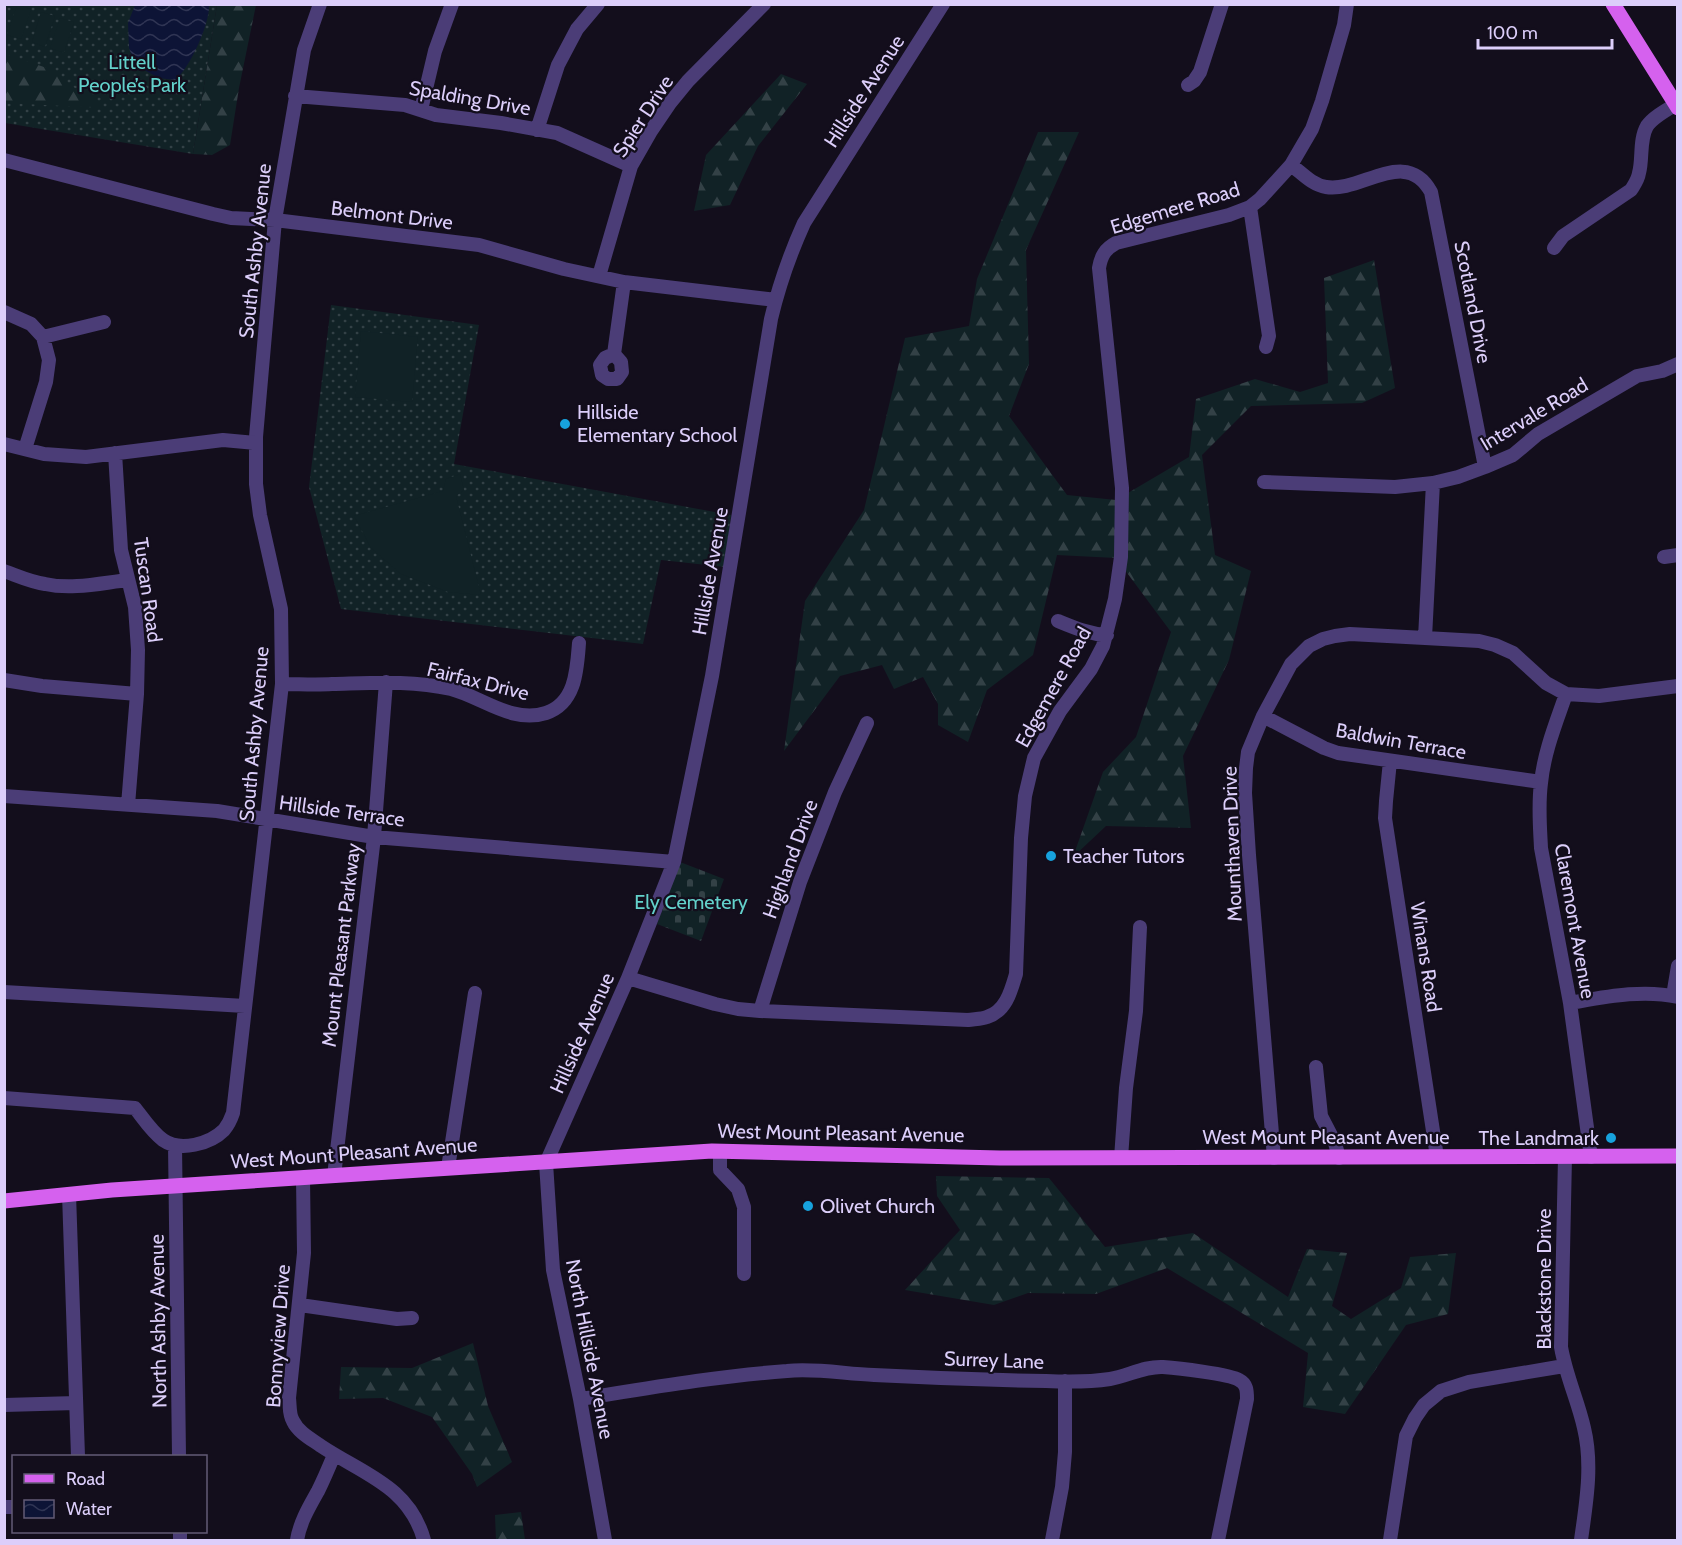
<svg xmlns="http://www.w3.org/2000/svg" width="1682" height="1545" viewBox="0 0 1682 1545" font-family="Cabin,sans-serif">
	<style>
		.grass { fill: url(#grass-dots) }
		.forest { fill: url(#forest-firs) }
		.cemetery { fill: url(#cemetery-stones) }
		.pitch { fill: #112226 }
		.water { fill: url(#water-waves) }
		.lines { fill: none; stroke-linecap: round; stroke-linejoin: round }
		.minor { stroke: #4b3d77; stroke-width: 14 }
		.major { stroke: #d561ee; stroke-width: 15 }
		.poi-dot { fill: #17a2dd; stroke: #130e1c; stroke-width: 2 }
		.labels { text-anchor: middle; stroke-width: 4.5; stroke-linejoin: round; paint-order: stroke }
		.park-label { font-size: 20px; fill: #63d1cb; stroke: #130e1c }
		.street-label { font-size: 20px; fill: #dccefa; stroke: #130e1c }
		.poi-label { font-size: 20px; fill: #dccefa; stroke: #130e1c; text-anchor: start }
	</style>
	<defs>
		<pattern id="grass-dots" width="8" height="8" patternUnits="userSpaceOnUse" patternTransform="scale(1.5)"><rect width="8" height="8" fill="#112226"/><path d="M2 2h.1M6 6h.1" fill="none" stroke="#334146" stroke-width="1.8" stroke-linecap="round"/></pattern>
		<pattern id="forest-firs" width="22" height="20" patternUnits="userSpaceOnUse" patternTransform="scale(1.5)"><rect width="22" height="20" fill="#112226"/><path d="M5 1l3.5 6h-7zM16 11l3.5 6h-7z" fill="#334146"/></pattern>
		<pattern id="cemetery-stones" width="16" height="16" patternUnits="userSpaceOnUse" patternTransform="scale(1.5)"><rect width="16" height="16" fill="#112226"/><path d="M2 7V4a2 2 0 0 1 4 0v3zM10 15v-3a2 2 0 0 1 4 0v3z" fill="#334146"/></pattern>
		<pattern id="water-waves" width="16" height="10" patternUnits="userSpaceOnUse" patternTransform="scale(1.5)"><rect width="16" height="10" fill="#0d1436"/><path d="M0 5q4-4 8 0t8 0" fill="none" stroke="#303554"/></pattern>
	</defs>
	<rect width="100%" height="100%" fill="#130e1c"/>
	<!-- grass -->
	<path class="grass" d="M 4,5 L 217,5 L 193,154 L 5,123 Z
		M 331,305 L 479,325 L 454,464 L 731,515 L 725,567 L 661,560 L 643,644 L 341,609 L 309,487 Z"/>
	<!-- forest -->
	<path class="forest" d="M 217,5 L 256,5 L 239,88 L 230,145 L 212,155 L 193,154 Z
		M 5,54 L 47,68 L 103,108 L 5,103 Z
		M 781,74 L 807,84 L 758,146 L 730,205 L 694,211 L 706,155 Z
		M 1038,132 L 1079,132 L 1026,250 L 1029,364 L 1009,416 L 1067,495 L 1116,500 L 1189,457 L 1196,399 L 1255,379 L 1300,392 L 1328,383 L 1324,278 L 1374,260 L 1395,388 L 1362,403 L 1251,406 L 1202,455 L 1215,555 L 1251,571 L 1229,660 L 1183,756 L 1191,828 L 1106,826 L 1073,857 L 1103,772 L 1136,737 L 1171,632 L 1116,558 L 1057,555 L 1033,655 L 987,690 L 968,742 L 938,725 L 938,704 L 923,677 L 894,689 L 882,665 L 840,676 L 784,751 L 805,601 L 864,510 L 905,338 L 969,326 L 977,279 Z
		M 936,1176 L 1049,1178 L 1105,1247 L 1193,1233 L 1288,1297 L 1307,1249 L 1347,1253 L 1332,1306 L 1351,1319 L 1401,1288 L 1410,1257 L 1456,1253 L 1448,1314 L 1406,1325 L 1345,1414 L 1303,1407 L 1308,1353 L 1167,1268 L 1096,1294 L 1028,1293 L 994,1305 L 905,1290 L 960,1230 L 937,1196 Z
		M 473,1343 L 488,1406 L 512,1462 L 477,1487 L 472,1474 L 432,1417 L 383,1398 L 339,1399 L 341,1367 L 412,1368 Z
		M 521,1512 L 525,1540 L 496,1540 L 495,1515 Z"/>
	<!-- cemetery -->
	<path class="cemetery" d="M 680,862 L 724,879 L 701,941 L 657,924 Z"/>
	<!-- pitch -->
	<path class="pitch" d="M 17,5 L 31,9 L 21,39 L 7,35 Z
		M 41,12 L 55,16 L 45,47 L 32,42 Z
		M 60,18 L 74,22 L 64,53 L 50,48 Z
		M 361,331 L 418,337 L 412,402 L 355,397 Z
		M 460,474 L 464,490 L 456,496 L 481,595 L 448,592 L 401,574 L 371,548 L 354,516 L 443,491 L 446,479 Z"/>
	<!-- water -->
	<path class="water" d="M 135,5 L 209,5 C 210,23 190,68 175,80 L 159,78 L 135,65 L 129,48 L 128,23 Z"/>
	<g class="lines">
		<!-- minor -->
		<path class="minor" d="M 1188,85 L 1194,81 L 1200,72 L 1222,4
			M 295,96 L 405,105 L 436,115 L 501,123 L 557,133 L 631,166
			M 421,110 L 435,51 L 452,4
			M 537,130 L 558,65 L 577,29 L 598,4
			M 4,160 L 213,214 L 231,218 L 275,220 L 479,245 L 564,269 L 624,282 L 776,300
			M 1291,165 C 1302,173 1312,185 1326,187 C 1361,193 1406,146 1431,192 L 1485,467
			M 1250,207 L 1269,336 L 1266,347
			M 1554,248 L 1563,236 L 1631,190 C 1634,185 1638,180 1639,173 C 1643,159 1639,140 1647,126 C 1653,117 1668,109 1678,103
			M 599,276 L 631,166 L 651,131 L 670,103 L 688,81 L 764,4
			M 4,312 L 31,324 L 43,337 L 49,360 L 46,382 L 25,449
			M 43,337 L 104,322
			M 614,354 L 621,362 L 622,372 L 617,379 L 608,379 L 602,375 L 600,365 L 605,358 Z
			M 614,354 L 624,282
			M 4,444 L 44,454 L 86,457 L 223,440 L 256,443
			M 115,453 L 121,550 L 135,607 L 138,650 L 137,694 L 128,805
			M 1264,482 L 1395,487 L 1433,483 L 1458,477 L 1485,467 L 1513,455 L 1538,434 L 1637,376 L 1662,371 L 1678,364
			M 1664,557 L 1678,555
			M 4,571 C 18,576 31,582 45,584 C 72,590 101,583 128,580
			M 1058,621 C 1075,628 1089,634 1107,635
			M 1425,638 L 1433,483
			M 4,680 L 42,686 L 137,694
			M 282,684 C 299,684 316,685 332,684 C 372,683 412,680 451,689 C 482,697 512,724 546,713 C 576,703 577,669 579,643
			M 1566,694 C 1556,723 1544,752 1541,783 C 1538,805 1540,827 1541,848 L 1570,1003 L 1591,1157
			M 1263,716 L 1324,748 L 1338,753 L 1541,782
			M 1390,761 L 1386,801 L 1385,818 L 1437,1157
			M 4,796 L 217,811 L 374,837 L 674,862
			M 628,978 L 715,1004 L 738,1009 L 760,1011 L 968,1020 C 974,1019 982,1019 987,1017 C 1006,1011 1011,991 1016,974 L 1021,838 L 1025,796 L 1034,758 L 1060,711 L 1091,669 L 1103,646 L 1115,599 L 1121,557 L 1122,488 L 1099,268 C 1101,256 1105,249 1116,243 L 1229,215 L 1250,207 L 1260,199 L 1291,165 L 1312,129 L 1322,101 L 1344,25 L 1347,4
			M 4,992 L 245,1006
			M 1673,996 L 1678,966
			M 1570,1003 C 1605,997 1642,989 1678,997
			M 760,1011 L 800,882 L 835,792 L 867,723
			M 1316,1067 L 1321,1116 L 1335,1143 L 1339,1158
			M 4,1098 L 135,1108 C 143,1118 152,1132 163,1140 C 180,1152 210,1144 224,1130 C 228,1125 231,1119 233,1113 L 282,684 L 281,609 L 260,515 L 256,484 L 256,437 L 275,220 L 304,50 L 320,4
			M 175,1145 L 179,1456
			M 720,1151 L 720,1170 L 738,1189 L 744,1207 L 744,1274
			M 1565,1157 L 1561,1347 C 1566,1376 1578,1401 1584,1428 C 1593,1465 1586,1504 1581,1540
			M 1121,1158 L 1126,1088 L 1136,1011 L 1140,927
			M 1274,1158 L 1249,855 L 1245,793 L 1246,768 L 1248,752 L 1263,716 L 1291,664 L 1309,646 L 1323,639 L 1335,636 L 1350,634 L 1425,638 L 1479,641 L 1495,645 L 1513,653 L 1546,683 L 1566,694 L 1599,696 L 1678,686
			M 448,1168 L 475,993
			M 334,1176 L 374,837 L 386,682
			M 303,1178 L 304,1253 L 289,1398 C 290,1406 289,1415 293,1421 C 298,1432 311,1439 321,1446 C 363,1474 409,1486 424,1540
			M 69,1194 L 78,1456
			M 300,1305 L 397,1319 L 412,1318
			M 580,1399 C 649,1388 718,1376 787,1371 C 816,1368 845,1374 874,1375 C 931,1378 989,1380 1046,1381 C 1067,1382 1090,1382 1110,1379 C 1128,1376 1144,1366 1163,1367 C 1176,1368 1230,1374 1239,1380 C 1247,1384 1247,1391 1247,1399 L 1218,1540
			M 4,1405 L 76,1403
			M 4,1507 L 14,1507
			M 180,1532 L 180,1540
			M 297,1540 C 300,1522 309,1507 318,1491 C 324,1479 329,1467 334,1455
			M 605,1540 L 580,1399 L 553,1270 L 546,1163 L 628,978 L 674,862 L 712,676 L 771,319 C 779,285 790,254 804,223 L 943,4
			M 1052,1540 L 1062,1487 L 1065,1452 L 1065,1381
			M 1390,1540 L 1406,1436 L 1415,1418 L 1424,1405 L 1441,1391 L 1469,1382 L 1564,1366"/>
		<!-- major -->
		<path class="major" d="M 1613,4 L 1678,108
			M 4,1201 L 112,1190 L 712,1151 L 1000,1158 L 1678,1156"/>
	</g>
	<!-- markers -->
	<g class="poi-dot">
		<circle cx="565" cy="424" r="6"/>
		<circle cx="1051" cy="856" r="6"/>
		<circle cx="1611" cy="1138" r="6"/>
		<circle cx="808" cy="1206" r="6"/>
	</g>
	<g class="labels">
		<!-- park labels -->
		<g class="park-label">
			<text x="132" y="69">Littell<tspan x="132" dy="23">People’s Park</tspan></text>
			<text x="691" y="909">Ely Cemetery</text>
		</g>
		<!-- street labels -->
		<g class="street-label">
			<text transform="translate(864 91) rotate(-57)" y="7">Hillside Avenue</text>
			<text transform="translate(470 98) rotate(10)" y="7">Spalding Drive</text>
			<text transform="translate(643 116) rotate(-57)" y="7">Spier Drive</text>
			<text transform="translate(1175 208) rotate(-17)" y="7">Edgemere Road</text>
			<text transform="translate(392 215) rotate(7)" y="7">Belmont Drive</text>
			<text transform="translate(255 251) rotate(-84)" y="7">South Ashby Avenue</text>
			<text transform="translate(1473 302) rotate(79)" y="7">Scotland Drive</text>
			<text transform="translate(1534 414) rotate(-31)" y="7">Intervale Road</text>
			<text transform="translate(710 571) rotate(-80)" y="7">Hillside Avenue</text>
			<text transform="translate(148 590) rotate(82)" y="7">Tuscan Road</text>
			<text transform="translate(478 681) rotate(14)" y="7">Fairfax Drive</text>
			<text transform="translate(1053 687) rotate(-61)" y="7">Edgemere Road</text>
			<text transform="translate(254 734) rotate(-85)" y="7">South Ashby Avenue</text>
			<text transform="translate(1401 741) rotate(10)" y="7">Baldwin Terrace</text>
			<text transform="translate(342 811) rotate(8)" y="7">Hillside Terrace</text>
			<text transform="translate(1232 844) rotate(-92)" y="7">Mounthaven Drive</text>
			<text transform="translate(790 859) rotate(-70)" y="7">Highland Drive</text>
			<text transform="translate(1575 921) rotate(80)" y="7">Claremont Avenue</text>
			<text transform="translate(341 945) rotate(-83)" y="7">Mount Pleasant Parkway</text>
			<text transform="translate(1426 957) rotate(81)" y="7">Winans Road</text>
			<text transform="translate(582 1033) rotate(-66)" y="7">Hillside Avenue</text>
			<text transform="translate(841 1133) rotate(1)" y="7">West Mount Pleasant Avenue</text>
			<text x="1326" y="1144">West Mount Pleasant Avenue</text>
			<text transform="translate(354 1153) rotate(-4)" y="7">West Mount Pleasant Avenue</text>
			<text transform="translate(1544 1279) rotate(-90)" y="7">Blackstone Drive</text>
			<text transform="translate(158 1321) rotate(-91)" y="7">North Ashby Avenue</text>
			<text transform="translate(278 1336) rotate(-86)" y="7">Bonnyview Drive</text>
			<text transform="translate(590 1349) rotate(79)" y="7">North Hillside Avenue</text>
			<text transform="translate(994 1360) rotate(2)" y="7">Surrey Lane</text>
		</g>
		<!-- poi labels -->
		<g class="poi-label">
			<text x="577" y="419">Hillside<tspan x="577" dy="23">Elementary School</tspan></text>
			<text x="1063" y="863">Teacher Tutors</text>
			<text x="1599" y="1145" text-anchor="end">The Landmark</text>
			<text x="820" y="1213">Olivet Church</text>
		</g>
	</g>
	<!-- border -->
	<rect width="1682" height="1545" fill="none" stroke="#dccefa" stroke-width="12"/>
	<!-- legend -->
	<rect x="12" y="1455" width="195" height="78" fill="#130e1c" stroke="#635b75" stroke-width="1.5"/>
	<rect x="24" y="1474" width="30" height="9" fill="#d561ee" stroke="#635b75" stroke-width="1.5"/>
	<text x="66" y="1485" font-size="18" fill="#dccefa">Road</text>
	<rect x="24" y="1500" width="30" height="18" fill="url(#water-waves)" stroke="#635b75" stroke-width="1.5"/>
	<text x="66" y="1515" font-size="18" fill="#dccefa">Water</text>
	<!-- scale -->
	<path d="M1478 39v9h134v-9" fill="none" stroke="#dccefa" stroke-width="3"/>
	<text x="1487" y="39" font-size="18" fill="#dccefa" stroke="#130e1c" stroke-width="4.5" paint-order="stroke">100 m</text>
</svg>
